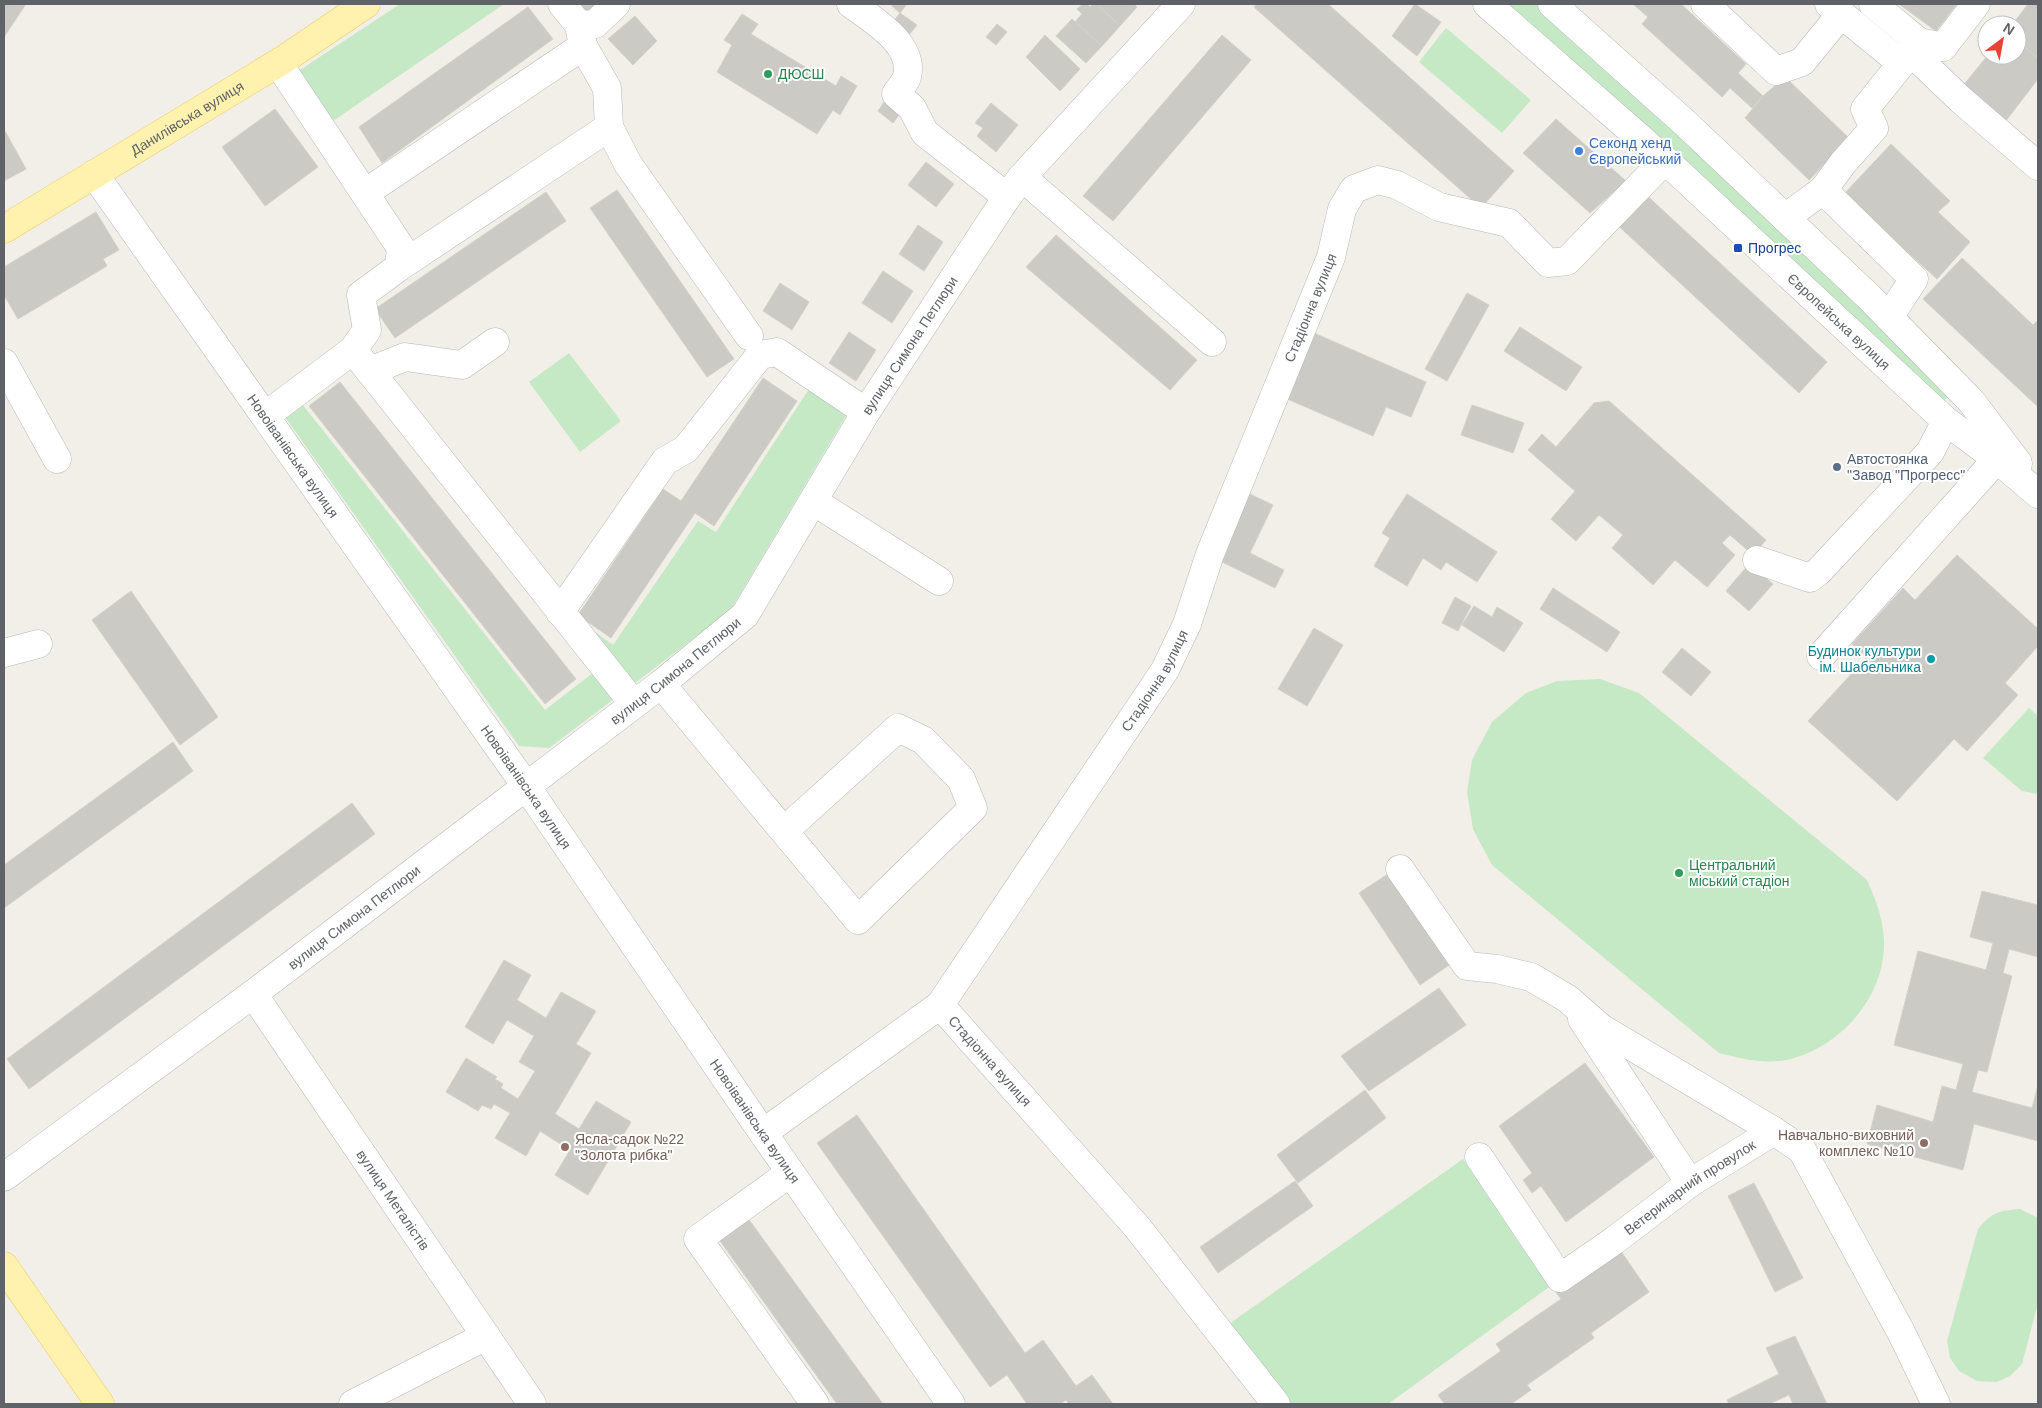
<svg xmlns="http://www.w3.org/2000/svg" width="2042" height="1408" viewBox="0 0 2042 1408" font-family="Arial,sans-serif">
	<style>
		.green { fill: #c5e8c5 }
		.building { fill: #cccac5; stroke: #d6d1c6 }
		.lines { fill: none; stroke-linecap: round; stroke-linejoin: round }
		.minor-casing { stroke: #b5b8bc; stroke-width: 29 }
		.major-casing { stroke: #f2c960; stroke-width: 29 }
		.minor { stroke: #fff; stroke-width: 28 }
		.major { stroke: #fff2af; stroke-width: 28 }
		.leisure-dot { fill: #2e9e5b; stroke: #fff; stroke-width: 2 }
		.shop-dot { fill: #3f7fe0; stroke: #fff; stroke-width: 2 }
		.transit-dot { fill: #1a4fb4; stroke: #fff; stroke-width: 2 }
		.service-dot { fill: #5c6f8a; stroke: #fff; stroke-width: 2 }
		.culture-dot { fill: #0f9aa8; stroke: #fff; stroke-width: 2 }
		.education-dot { fill: #8d6e63; stroke: #fff; stroke-width: 2 }
		.labels { text-anchor: middle; stroke-width: 4; stroke-linejoin: round; paint-order: stroke }
		.leisure-label { font-size: 14px; fill: #27864d; stroke: #fff; text-anchor: start }
		.street-label { font-size: 14px; fill: #5f6368; stroke: #fff }
		.shop-label { font-size: 14px; fill: #366cbe; stroke: #fff; text-anchor: start }
		.transit-label { font-size: 14px; fill: #164399; stroke: #fff; text-anchor: start }
		.service-label { font-size: 14px; fill: #4e5e75; stroke: #fff; text-anchor: start }
		.culture-label { font-size: 14px; fill: #0d838f; stroke: #fff; text-anchor: end }
		.education-label { font-size: 14px; fill: #785e54; stroke: #fff; text-anchor: end }
	</style>
	<rect width="100%" height="100%" fill="#f1efe8"/>
	<!-- green -->
	<path class="green" d="M 400,4 L 504,4 L 330,123 L 294,74 Z
		M 1502,4 L 1536,4 L 1612,71 L 1953,391 L 1943,402 Z
		M 1446,28 L 1531,100 L 1502,133 L 1419,62 Z
		M 569,353 L 621,421 L 580,452 L 529,382 Z
		M 811,386 L 850,409 L 730,611 L 549,748 L 519,746 L 285,417 L 302,404 L 545,710 L 607,662 L 570,614 L 613,645 L 698,521 L 716,532 Z
		M 1600,679 L 1639,693 L 1867,880 C 1876,901 1884,920 1884,943 C 1885,999 1835,1054 1779,1061 C 1758,1063 1739,1058 1719,1053 L 1492,865 L 1473,829 L 1467,792 L 1472,760 L 1492,722 L 1526,693 L 1557,681 Z
		M 2029,708 L 2038,716 L 2038,794 L 2022,791 L 1983,758 Z
		M 1463,1159 L 1549,1287 L 1388,1404 L 1288,1404 L 1229,1324 Z
		M 2020,1209 L 2038,1218 L 2038,1303 L 2022,1364 L 2010,1376 L 1997,1382 L 1977,1381 L 1959,1371 L 1950,1358 L 1947,1341 L 1978,1229 C 1992,1212 1998,1211 2020,1209 Z"/>
	<!-- building -->
	<path class="building" d="M 4,4 L 26,4 L 4,37 Z
		M 575,4 L 598,4 L 585,15 Z
		M 890,4 L 907,4 L 900,13 Z
		M 1083,4 L 1087,4 L 1090,7 L 1093,4 L 1097,4 L 1120,26 L 1102,46 L 1075,22 L 1082,14 L 1077,9 Z
		M 1097,4 L 1134,4 L 1137,7 L 1120,26 Z
		M 1257,4 L 1328,4 L 1514,171 L 1481,208 L 1254,7 Z
		M 1415,4 L 1441,22 L 1417,56 L 1392,36 Z
		M 1633,4 L 1681,4 L 1746,64 L 1738,73 L 1763,96 L 1752,108 L 1730,88 L 1722,97 L 1642,24 L 1648,17 Z
		M 1899,4 L 1957,4 L 1936,31 Z
		M 2028,4 L 2038,4 L 2038,58 L 2017,41 L 2017,25 L 2012,25 Z
		M 528,7 L 553,39 L 382,163 L 359,127 Z
		M 900,13 L 917,25 L 908,36 L 892,23 Z
		M 742,14 L 758,24 L 751,34 L 836,86 L 841,76 L 857,86 L 840,115 L 833,110 L 817,134 L 717,72 L 732,45 L 724,40 Z
		M 635,16 L 657,41 L 633,65 L 608,39 Z
		M 1072,19 L 1102,46 L 1086,63 L 1056,36 Z
		M 997,24 L 1007,32 L 996,45 L 986,37 Z
		M 1045,35 L 1080,69 L 1060,91 L 1026,57 Z
		M 1222,35 L 1251,60 L 1113,221 L 1083,196 Z
		M 2017,41 L 2038,58 L 2038,79 L 2005,122 L 1962,87 L 1988,55 L 2017,55 Z
		M 1785,77 L 1849,138 L 1809,180 L 1745,118 L 1763,96 Z
		M 886,99 L 902,111 L 893,123 L 878,111 Z
		M 991,103 L 1018,125 L 996,152 L 977,136 L 983,128 L 975,123 Z
		M 275,109 L 318,167 L 265,206 L 222,147 Z
		M 1556,119 L 1626,181 L 1590,213 L 1523,153 Z
		M 5,131 L 26,169 L 4,181 L 4,132 Z
		M 1891,144 L 1950,201 L 1938,212 L 1970,242 L 1937,279 L 1844,194 Z
		M 926,162 L 954,184 L 936,207 L 908,185 Z
		M 617,190 L 734,359 L 707,377 L 590,208 Z
		M 1642,191 L 1827,362 L 1799,393 L 1613,221 Z
		M 546,192 L 566,221 L 395,338 L 375,309 Z
		M 96,212 L 119,250 L 103,259 L 107,266 L 18,319 L 4,295 L 4,267 Z
		M 918,225 L 943,242 L 924,271 L 899,254 Z
		M 1056,235 L 1197,360 L 1170,390 L 1026,267 Z
		M 1962,258 L 2033,325 L 2038,320 L 2038,407 L 1923,299 Z
		M 883,271 L 913,291 L 892,323 L 862,303 Z
		M 780,283 L 809,302 L 792,330 L 763,311 Z
		M 1467,293 L 1489,305 L 1447,381 L 1425,369 Z
		M 1520,327 L 1582,367 L 1566,391 L 1504,351 Z
		M 849,332 L 876,350 L 856,381 L 829,363 Z
		M 1314,333 L 1426,382 L 1411,417 L 1386,407 L 1373,436 L 1285,398 Z
		M 763,378 L 797,401 L 714,526 L 695,513 L 611,638 L 578,615 L 663,489 L 681,501 Z
		M 340,382 L 576,679 L 545,704 L 309,406 Z
		M 1609,401 L 1766,540 L 1753,555 L 1730,535 L 1722,543 L 1735,555 L 1707,587 L 1675,560 L 1653,585 L 1612,548 L 1623,535 L 1599,515 L 1576,541 L 1551,519 L 1575,491 L 1528,450 L 1542,434 L 1556,447 L 1594,403 Z
		M 1472,405 L 1524,423 L 1513,453 L 1461,435 Z
		M 1250,494 L 1273,505 L 1250,553 L 1284,570 L 1275,588 L 1218,560 Z
		M 1407,494 L 1497,552 L 1477,582 L 1446,562 L 1441,570 L 1423,558 L 1407,586 L 1374,566 L 1390,538 L 1382,533 Z
		M 1957,555 L 2038,629 L 2038,646 L 2005,683 L 2018,695 L 1967,751 L 1954,739 L 1897,801 L 1808,721 L 1867,657 L 1852,644 L 1903,588 L 1915,600 Z
		M 1749,564 L 1773,584 L 1749,611 L 1726,591 Z
		M 1553,588 L 1620,632 L 1607,652 L 1540,609 Z
		M 131,591 L 218,717 L 180,745 L 92,620 Z
		M 1455,597 L 1471,606 L 1458,631 L 1442,623 Z
		M 1474,606 L 1492,617 L 1497,607 L 1523,623 L 1504,652 L 1462,625 Z
		M 1314,628 L 1343,645 L 1307,706 L 1278,689 Z
		M 1682,648 L 1711,672 L 1691,696 L 1662,672 Z
		M 173,742 L 193,771 L 4,908 L 4,865 Z
		M 352,803 L 375,834 L 29,1089 L 7,1059 Z
		M 1391,872 L 1452,963 L 1420,985 L 1359,893 Z
		M 1982,891 L 2038,905 L 2038,957 L 2009,949 L 2003,973 L 2012,976 L 1987,1072 L 1978,1070 L 1972,1092 L 2032,1108 L 2038,1085 L 2038,1141 L 1974,1124 L 1963,1170 L 1867,1144 L 1877,1105 L 1933,1122 L 1942,1086 L 1956,1090 L 1963,1064 L 1894,1045 L 1918,951 L 1986,970 L 1993,943 L 1970,937 Z
		M 504,960 L 531,975 L 517,1000 L 546,1018 L 561,992 L 596,1011 L 576,1044 L 591,1053 L 555,1114 L 579,1129 L 596,1101 L 631,1122 L 588,1195 L 555,1175 L 570,1150 L 540,1131 L 526,1156 L 495,1138 L 510,1113 L 494,1104 L 491,1109 L 482,1105 L 478,1111 L 446,1092 L 466,1058 L 497,1077 L 495,1079 L 503,1084 L 501,1088 L 518,1099 L 535,1071 L 519,1062 L 534,1036 L 507,1020 L 493,1044 L 465,1027 Z
		M 1439,988 L 1466,1025 L 1369,1091 L 1341,1056 Z
		M 1585,1063 L 1654,1157 L 1566,1222 L 1541,1186 L 1532,1193 L 1523,1180 L 1532,1173 L 1499,1126 Z
		M 1365,1090 L 1386,1118 L 1298,1183 L 1277,1155 Z
		M 857,1115 L 1025,1353 L 1043,1340 L 1076,1386 L 1092,1375 L 1113,1404 L 1069,1404 L 1066,1400 L 1060,1404 L 1027,1404 L 1007,1375 L 990,1387 L 817,1143 Z
		M 1295,1181 L 1313,1206 L 1218,1273 L 1200,1247 Z
		M 1754,1183 L 1803,1278 L 1775,1292 L 1728,1196 Z
		M 747,1217 L 883,1404 L 837,1404 L 718,1238 Z
		M 1618,1247 L 1649,1292 L 1591,1333 L 1594,1338 L 1527,1385 L 1531,1390 L 1511,1404 L 1442,1404 L 1444,1403 L 1438,1395 L 1501,1351 L 1496,1344 L 1561,1299 L 1555,1291 Z
		M 1795,1336 L 1827,1404 L 1793,1404 L 1789,1395 L 1769,1404 L 1729,1404 L 1727,1400 L 1779,1374 L 1766,1348 Z"/>
	<g class="lines">
		<defs>
			<g id="minor">
				<path d="M 851,4 C 873,20 915,44 907,77 C 905,83 899,89 896,94 L 912,108 L 925,133 L 1007,197"/>
				<path id="s1" d="M 1487,4 L 1665,160 L 1946,421 L 1997,459 L 2038,494"/>
				<path d="M 1552,4 L 1685,123 L 1869,297 L 1971,401 L 2018,463"/>
				<path d="M 1705,4 L 1776,71 L 1802,62 L 1841,14"/>
				<path d="M 1829,4 L 1901,63"/>
				<path d="M 1873,4 L 1919,42"/>
				<path d="M 579,25 L 595,24 L 616,4"/>
				<path d="M 1911,52 L 1961,100 L 2038,166"/>
				<path d="M 609,127 L 628,164 L 749,336"/>
				<path id="s2" d="M 94,174 L 526,786 L 763,1133 L 951,1404"/>
				<path d="M 1022,177 L 1212,342"/>
				<path d="M 1823,190 L 1843,163 L 1874,128 L 1865,109 L 1919,42 L 1943,47 L 1976,4"/>
				<path d="M 365,193 L 583,46"/>
				<path d="M 1785,218 L 1823,190 L 1914,279 L 1889,317"/>
				<path d="M 399,267 L 609,127 L 607,88 L 583,46 L 579,25 L 562,4"/>
				<path d="M 353,350 L 634,704"/>
				<path d="M 4,363 L 57,459"/>
				<path d="M 370,371 L 405,357 L 462,365 L 495,342"/>
				<path d="M 265,416 L 353,350 L 367,330 L 361,295 L 399,267 L 401,248 L 278,63"/>
				<path d="M 813,501 L 939,581"/>
				<path d="M 1757,560 L 1810,578 L 1818,572 L 1930,452 L 1946,421"/>
				<path d="M 560,612 L 665,461 L 686,449 L 760,355 L 777,352 L 866,412"/>
				<path d="M 4,653 L 38,644"/>
				<path d="M 1821,656 L 1997,459"/>
				<path d="M 661,684 L 858,920 L 973,808 L 961,779 L 923,740 L 898,728 L 784,831"/>
				<path d="M 1400,869 L 1467,966 L 1497,969 L 1531,977 L 1568,999 L 1601,1028 L 1774,1131"/>
				<path id="s3" d="M 253,994 L 532,1404"/>
				<path d="M 1582,1019 L 1690,1183"/>
				<path d="M 763,1133 L 940,1005"/>
				<path id="s4" d="M 1479,1157 L 1560,1278 L 1615,1240 L 1690,1183 L 1774,1131 L 1802,1150 L 1901,1332 L 1936,1404"/>
				<path d="M 790,1173 L 698,1239 L 815,1404"/>
				<path id="s5" d="M 4,1177 L 253,994 L 661,684 L 745,615 L 866,412 L 1007,197 L 1022,177 L 1181,4"/>
				<path d="M 353,1404 L 486,1336"/>
				<path id="s6" d="M 1276,1404 L 1137,1227 L 940,1005 L 1165,670 L 1187,624 L 1210,554 L 1331,257 L 1342,209 L 1354,189 L 1378,180 L 1397,185 L 1439,207 L 1509,223 L 1548,263 L 1567,261 L 1665,160"/>
			</g>
			<g id="major">
				<path id="s7" d="M 4,229 L 283,60 L 366,4"/>
				<path d="M 4,1266 L 100,1404"/>
			</g>
		</defs>
		<!-- minor casing -->
		<use href="#minor" class="minor-casing"/>
		<!-- major casing -->
		<use href="#major" class="major-casing"/>
		<!-- minor -->
		<use href="#minor" class="minor"/>
		<!-- major -->
		<use href="#major" class="major"/>
	</g>
	<!-- markers -->
	<g class="leisure-dot">
		<circle cx="768" cy="74" r="5"/>
		<circle cx="1679" cy="873" r="5"/>
	</g>
	<circle class="shop-dot" cx="1579" cy="151" r="5"/>
	<rect class="transit-dot" x="1733" y="243" width="10" height="10" rx="2.5"/>
	<circle class="service-dot" cx="1837" cy="467" r="5"/>
	<circle class="culture-dot" cx="1931" cy="659" r="5"/>
	<g class="education-dot">
		<circle cx="1924" cy="1143" r="5"/>
		<circle cx="565" cy="1147" r="5"/>
	</g>
	<g class="labels">
		<!-- leisure labels -->
		<g class="leisure-label">
			<text x="778" y="79">ДЮСШ</text>
			<text x="1689" y="870">Центральний<tspan x="1689" dy="16">міський стадіон</tspan></text>
		</g>
		<!-- street labels -->
		<g class="street-label">
			<text dy="5" stroke="none"><textPath href="#s7" startOffset="214">Данилівська вулиця</textPath></text>
			<text dy="5" stroke="none"><textPath href="#s6" startOffset="1316">Стадіонна вулиця</textPath></text>
			<text dy="5" stroke="none"><textPath href="#s1" startOffset="474">Європейська вулиця</textPath></text>
			<text dy="5" stroke="none"><textPath href="#s5" startOffset="1246">вулиця Симона Петлюри</textPath></text>
			<text dy="5" stroke="none"><textPath href="#s2" startOffset="345">Новоіванівська вулиця</textPath></text>
			<text dy="5" stroke="none"><textPath href="#s5" startOffset="841">вулиця Симона Петлюри</textPath></text>
			<text dy="5" stroke="none"><textPath href="#s6" startOffset="911">Стадіонна вулиця</textPath></text>
			<text dy="5" stroke="none"><textPath href="#s2" startOffset="750">Новоіванівська вулиця</textPath></text>
			<text dy="5" stroke="none"><textPath href="#s5" startOffset="436">вулиця Симона Петлюри</textPath></text>
			<text transform="translate(990 1061) rotate(48)" y="5">Стадіонна вулиця</text>
			<text dy="5" stroke="none"><textPath href="#s2" startOffset="1155">Новоіванівська вулиця</textPath></text>
			<text dy="5" stroke="none"><textPath href="#s4" startOffset="304">Ветеринарний провулок</textPath></text>
			<text dy="5" stroke="none"><textPath href="#s3" startOffset="249">вулиця Металістів</textPath></text>
		</g>
		<!-- shop labels -->
		<g class="shop-label">
			<text x="1589" y="148">Секонд хенд<tspan x="1589" dy="16">Європейський</tspan></text>
		</g>
		<!-- transit labels -->
		<g class="transit-label">
			<text x="1748" y="253">Прогрес</text>
		</g>
		<!-- service labels -->
		<g class="service-label">
			<text x="1847" y="464">Автостоянка<tspan x="1847" dy="16">"Завод "Прогресс"</tspan></text>
		</g>
		<!-- culture labels -->
		<g class="culture-label">
			<text x="1921" y="656">Будинок культури<tspan x="1921" dy="16">ім. Шабельника</tspan></text>
		</g>
		<!-- education labels -->
		<g class="education-label">
			<text x="1914" y="1140">Навчально-виховний<tspan x="1914" dy="16">комплекс №10</tspan></text>
			<text x="575" y="1144" text-anchor="start">Ясла-садок №22<tspan x="575" dy="16">"Золота рибка"</tspan></text>
		</g>
	</g>
	<!-- border -->
	<rect width="2042" height="1408" fill="none" stroke="#5f6368" stroke-width="10"/>
	<!-- north arrow -->
	<g transform="translate(2002 40) rotate(32)"><circle r="24" fill="#ffffff" stroke="#bfc1c3"/>
	<path d="M0-4L9 19L0 12L-9 19Z" fill="#ea4335"/>
	<text y="-8" font-size="14" font-weight="bold" text-anchor="middle" fill="#5f6368">N</text>
	</g>
</svg>
